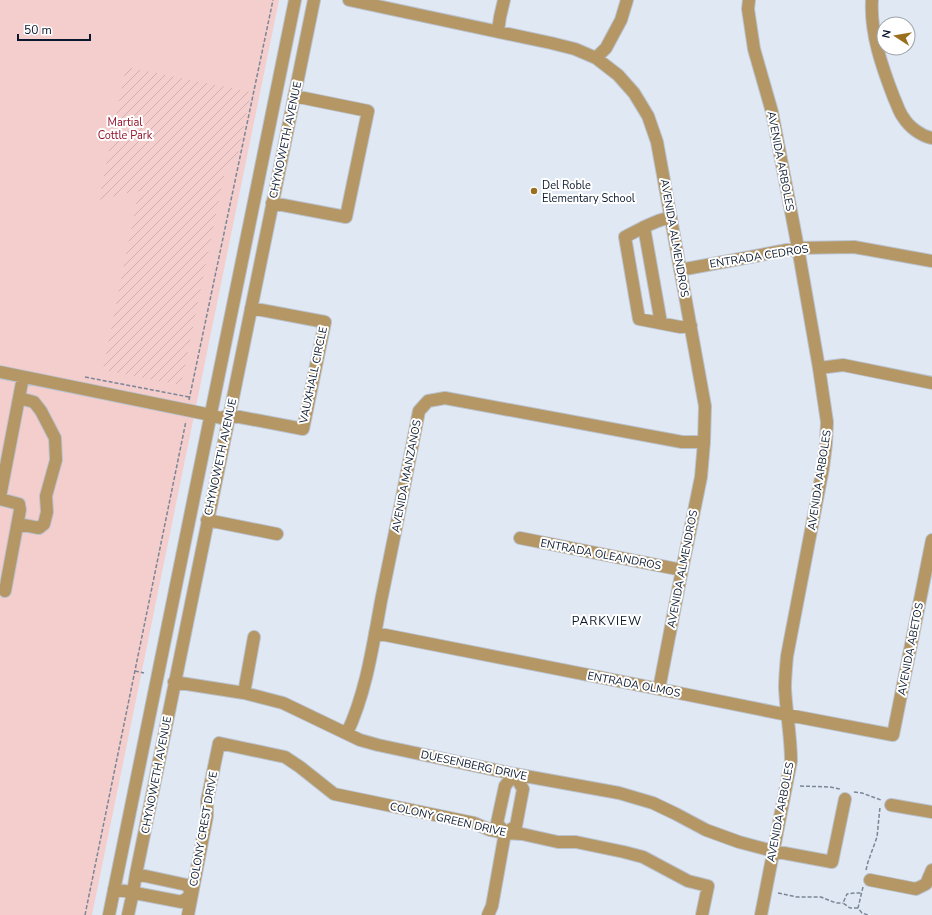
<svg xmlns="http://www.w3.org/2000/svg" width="932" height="915" viewBox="0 0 932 915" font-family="'Nunito Sans',sans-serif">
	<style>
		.park { fill: #f4cdcd }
		.garden { fill: url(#garden-furrows) }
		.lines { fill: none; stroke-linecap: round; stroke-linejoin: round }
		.minor-casing { stroke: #b9c3d0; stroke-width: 14 }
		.path { stroke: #7b8696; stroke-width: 1.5; stroke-dasharray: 4 2; stroke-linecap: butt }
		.minor { stroke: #b59765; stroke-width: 12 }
		.poi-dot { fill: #9a6f1d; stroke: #fff; stroke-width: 1.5 }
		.labels { text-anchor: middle; stroke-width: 4; stroke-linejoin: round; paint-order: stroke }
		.park-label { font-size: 11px; fill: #911229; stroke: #fff }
		.street-label { font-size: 11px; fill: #0a182d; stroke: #fff }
		.poi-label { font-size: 11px; fill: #0a182d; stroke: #fff; text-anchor: start }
		.neighbourhood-label { font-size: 12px; letter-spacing: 1px; fill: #0a182d; stroke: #fff }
	</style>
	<defs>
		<pattern id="garden-furrows" width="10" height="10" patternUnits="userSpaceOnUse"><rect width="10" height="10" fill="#f4cdcd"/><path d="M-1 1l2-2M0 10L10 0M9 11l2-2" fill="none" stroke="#d0afb0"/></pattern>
	</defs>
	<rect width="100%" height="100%" fill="#e0e8f4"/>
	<!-- park -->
	<path class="park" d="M 0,0 L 279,0 L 92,915 L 0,915 Z"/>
	<!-- garden -->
	<path class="garden" d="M 126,67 L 251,92 L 236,164 L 226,166 L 181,385 L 103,370 L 139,190 L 99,200 Z"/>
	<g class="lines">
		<defs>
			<path id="minor" d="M 349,0 L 551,43 L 575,49 L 596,58 L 618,75 L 634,93 L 648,116 L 657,142 L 705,406 L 704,442 L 701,477 L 682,570 L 659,689
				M 749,0 L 748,9 L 754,49 L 772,112 L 798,248 L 819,368 L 827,422 L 826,444 L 823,468 L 787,656 C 786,667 785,677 785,688 C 786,712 791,736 791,761 L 761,915
				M 872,0 C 870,33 882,67 894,98 C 897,104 899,112 903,117 C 909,127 921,136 932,138
				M 498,31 L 500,17 L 504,0
				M 596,58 L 606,48 L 621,20 L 627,0
				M 272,203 L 346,217 L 368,111 L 294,96
				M 671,217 C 654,221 640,229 625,237 L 639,319 L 680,327 L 691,326
				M 644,227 L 661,323
				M 680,270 L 798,248 L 854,247 L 932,261
				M 819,368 L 843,365 L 932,383
				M 0,372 L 206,414 L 221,418 L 229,415 L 303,429 L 325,322 L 251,308
				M 0,497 L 23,377
				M 0,499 L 19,504 L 20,510 L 5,591
				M 207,520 L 277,534
				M 18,524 L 39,528 L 44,524 L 47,512 L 46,496 L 56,460 L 55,438 L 41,411 L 34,402 L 19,398
				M 520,538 L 682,570
				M 375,633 L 659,689 L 788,715 L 893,735 L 932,540
				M 174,682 L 244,693 L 283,703 L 360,740 L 378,745 L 514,774 L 619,793 L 653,803 L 676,814 L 706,830 L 739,842 L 773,851 L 832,862 L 845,799
				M 244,693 L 254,637
				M 347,733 C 366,693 373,645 381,601 C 394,538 407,474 419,411 L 428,401 L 445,398 L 682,442 L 704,442
				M 891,805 L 932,812
				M 870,880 L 916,889 L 926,884 L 932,870
				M 114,889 L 182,902 L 192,894 L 187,885 L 136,874
				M 109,915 L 295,0
				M 128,915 L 133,892 L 136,874 L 314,0
				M 188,915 L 207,816 L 207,801 L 219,743 L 285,757 L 300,767 L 334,794 L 474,823 L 490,830 L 505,833 L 522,834 L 558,842 L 576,842 L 624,852 L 643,857 L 688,881 L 708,886 L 702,915
				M 488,915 L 492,906 L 505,833 L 516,826 L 523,789 L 514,774 L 505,786 L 497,823 L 505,833"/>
		</defs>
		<!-- minor casing -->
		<use href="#minor" class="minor-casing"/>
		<!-- path -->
		<path class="path" d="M 85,377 L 189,397
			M 189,400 L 273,0
			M 135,671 L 144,673
			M 800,786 L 830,787 L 840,789
			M 854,792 L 862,793 L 881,800
			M 866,870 L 868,862 L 877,837 L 880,807
			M 863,887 L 858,908 L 862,913 L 868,915
			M 778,893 L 797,897 L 821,897 L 836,903 L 843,903
			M 858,908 L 850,908 L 843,903 L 847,894 L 855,893 L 861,893
			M 85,915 L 186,421"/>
		<!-- minor -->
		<use href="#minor" class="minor"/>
	</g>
	<!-- markers -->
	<circle class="poi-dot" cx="534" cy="191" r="4"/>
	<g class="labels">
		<!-- park labels -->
		<g class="park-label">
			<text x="125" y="126">Martial<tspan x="125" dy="13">Cottle Park</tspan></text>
		</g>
		<!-- street labels -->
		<g class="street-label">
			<text transform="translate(285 140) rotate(-78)" y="4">CHYNOWETH AVENUE</text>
			<text transform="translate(781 161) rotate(79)" y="4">AVENIDA ARBOLES</text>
			<text transform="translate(675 238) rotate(80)" y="4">AVENIDA ALMENDROS</text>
			<text transform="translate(759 256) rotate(-9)" y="4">ENTRADA CEDROS</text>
			<text transform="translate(313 375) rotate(-78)" y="4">VAUXHALL CIRCLE</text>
			<text transform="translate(220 457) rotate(-78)" y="4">CHYNOWETH AVENUE</text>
			<text transform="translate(406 476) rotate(-79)" y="4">AVENIDA MANZANOS</text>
			<text transform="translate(819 480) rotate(-81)" y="4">AVENIDA ARBOLES</text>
			<text transform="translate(601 554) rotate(11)" y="4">ENTRADA OLEANDROS</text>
			<text transform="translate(682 569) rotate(-79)" y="4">AVENIDA ALMENDROS</text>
			<text transform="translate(910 649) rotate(-79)" y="4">AVENIDA ABETOS</text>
			<text transform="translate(634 684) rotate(11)" y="4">ENTRADA OLMOS</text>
			<text transform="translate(474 765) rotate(12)" y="4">DUESENBERG DRIVE</text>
			<text transform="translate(156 775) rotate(-79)" y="4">CHYNOWETH AVENUE</text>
			<text transform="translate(780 812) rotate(-79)" y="4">AVENIDA ARBOLES</text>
			<text transform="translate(448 819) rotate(13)" y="4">COLONY GREEN DRIVE</text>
			<text transform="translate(203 829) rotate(-80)" y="4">COLONY CREST DRIVE</text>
		</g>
		<!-- poi labels -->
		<g class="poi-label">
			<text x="542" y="189">Del Roble<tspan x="542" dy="13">Elementary School</tspan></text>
		</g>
		<!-- neighbourhood labels -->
		<g class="neighbourhood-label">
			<text x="607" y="625">PARKVIEW</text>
		</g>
	</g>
	<!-- north arrow -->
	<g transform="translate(896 36) rotate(282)"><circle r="19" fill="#ffffff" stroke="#9da3ab"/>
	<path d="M0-3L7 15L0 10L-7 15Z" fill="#9a6f1d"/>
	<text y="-6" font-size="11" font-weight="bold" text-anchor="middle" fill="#0a182d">N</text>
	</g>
	<!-- scale -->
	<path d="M18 34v6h72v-6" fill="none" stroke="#0a182d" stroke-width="2"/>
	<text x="24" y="34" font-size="12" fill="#0a182d" stroke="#ffffff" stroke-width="3" paint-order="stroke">50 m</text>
</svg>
